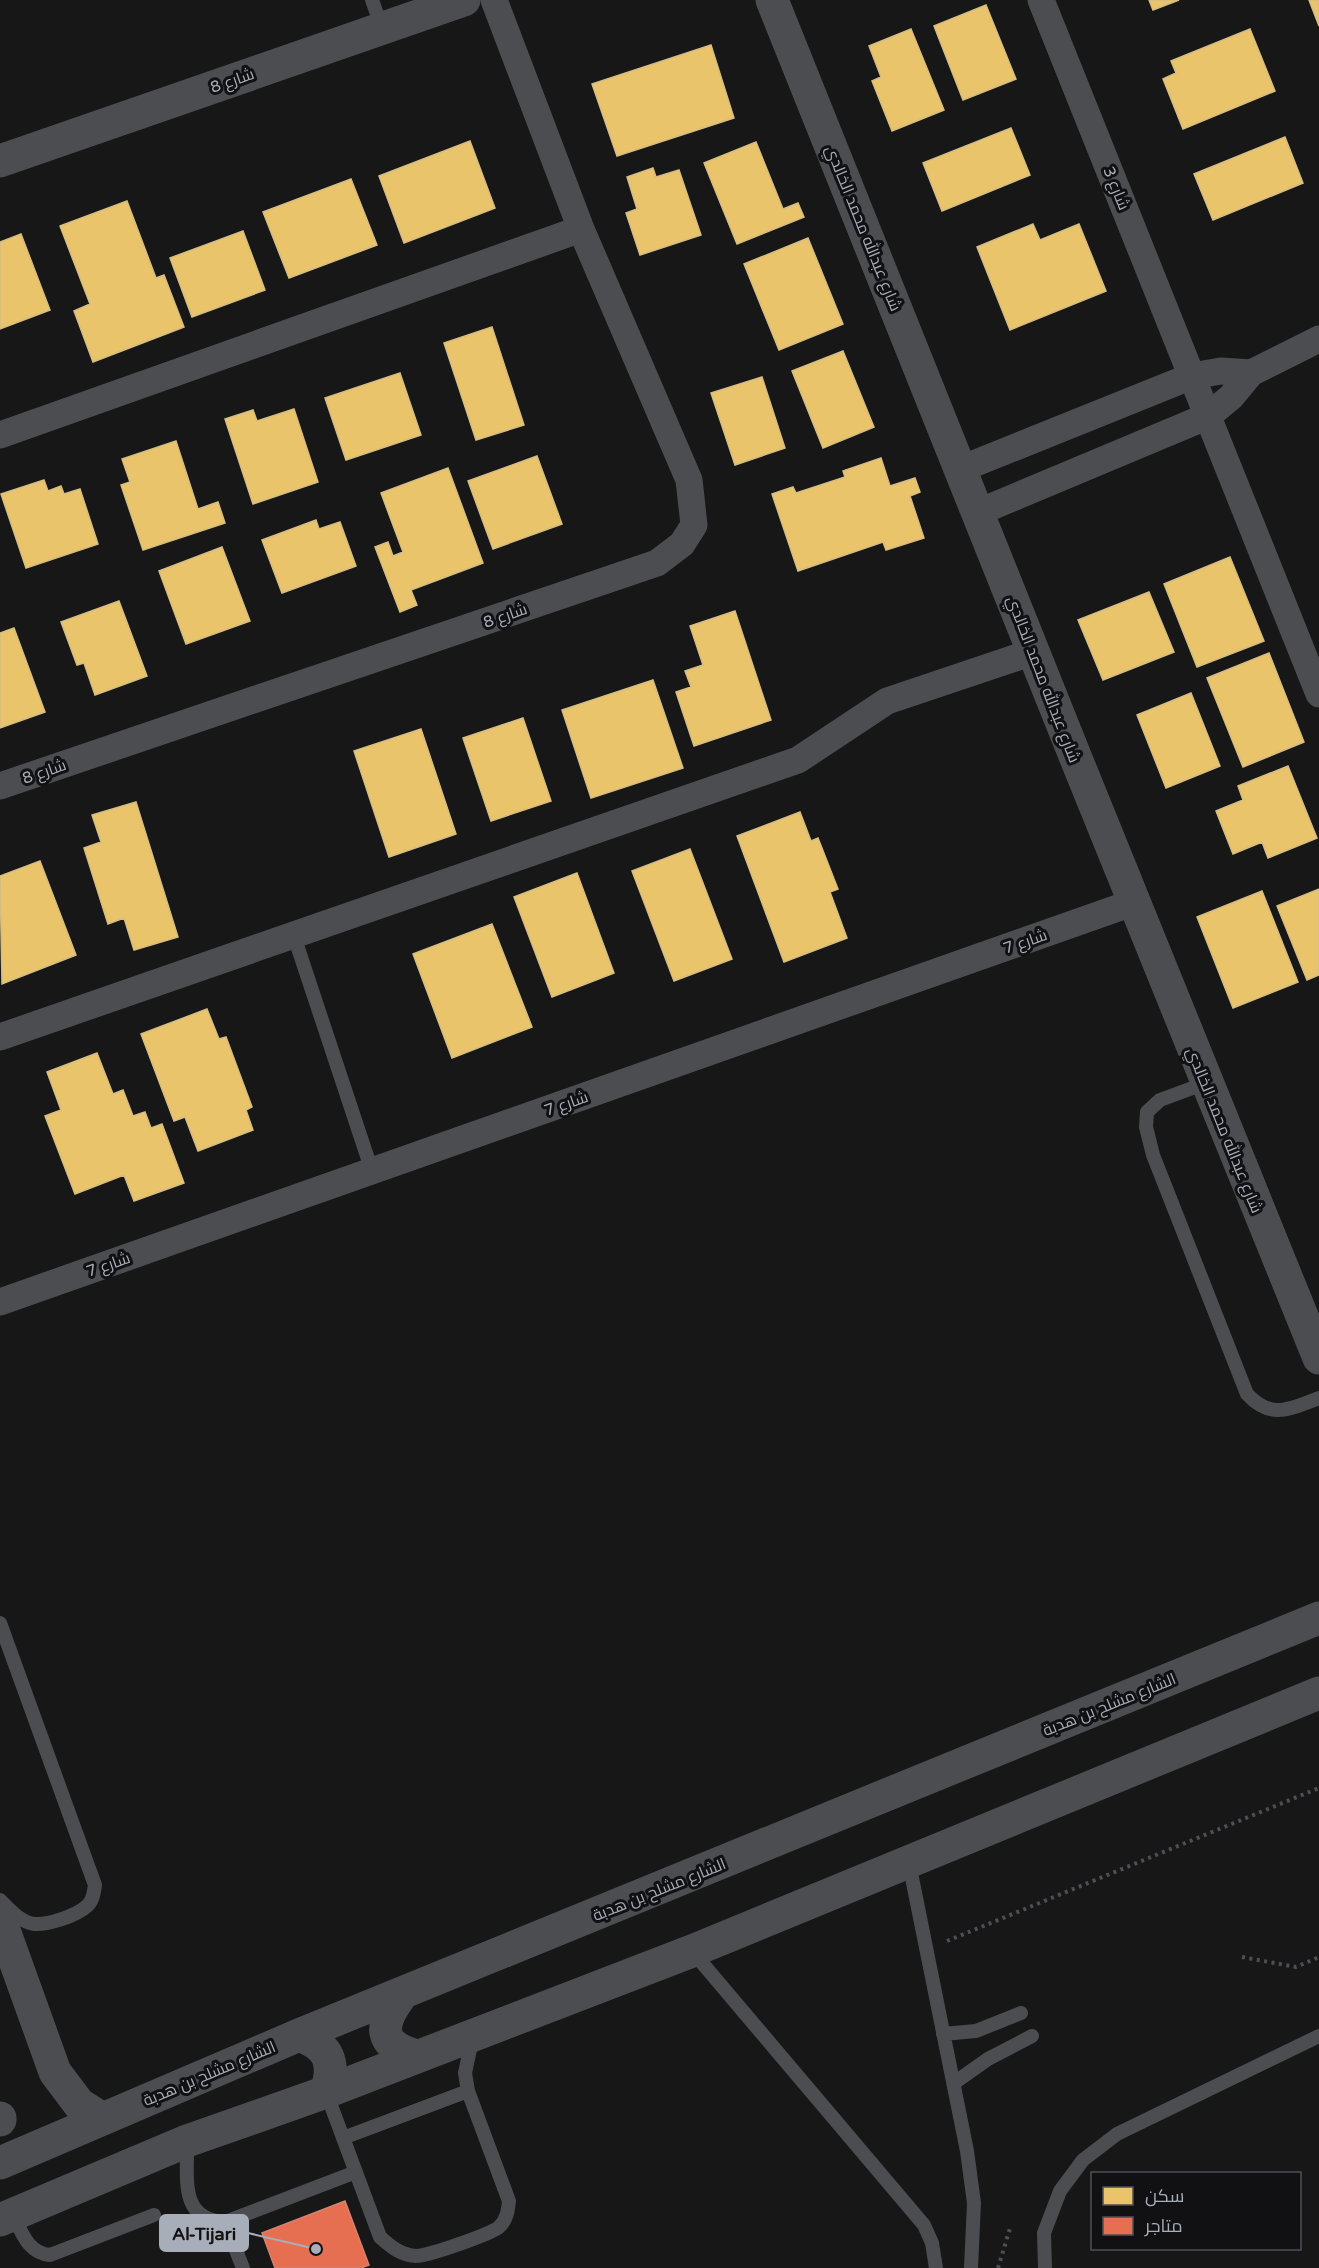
<svg xmlns="http://www.w3.org/2000/svg" width="1319" height="2268" viewBox="0 0 1319 2268" font-family="'Varela Round',Cairo,sans-serif">
	<style>
		.homes { fill: #e9c46a; stroke: #d6bd82; stroke-width: 1.5 }
		.shops { fill: #e76f51; stroke: #d48270; stroke-width: 1.5 }
		.lines { fill: none; stroke-linecap: round; stroke-linejoin: round }
		.path { stroke: #4d4f52; stroke-width: 4; stroke-dasharray: 3 4.5; stroke-linecap: butt }
		.service { stroke: #4b4d50; stroke-width: 14 }
		.minor { stroke: #4b4d50; stroke-width: 27 }
		.tertiary { stroke: #4b4d50; stroke-width: 33 }
		.labels { text-anchor: middle; stroke-width: 6; stroke-linejoin: round; paint-order: stroke }
		.street-label { font-size: 16px; fill: #a8aeb9; stroke: #111114 }
		.leader { fill: none; stroke: #a8aeb9; stroke-width: 2 }
		.callout-dot { fill: #a8aeb9; stroke: #111114; stroke-width: 2 }
		.callout { fill: #a8aeb9; stroke: #a8aeb9; stroke-width: 2 }
		.callout-label { font-size: 18px; text-anchor: middle; font-weight: bold; fill: #111 }
	</style>
	<rect width="100%" height="100%" fill="#171717"/>
	<!-- homes -->
	<path class="homes" d="M 1149,0 L 1179,0 L 1153,10 Z
		M 1309,0 L 1319,0 L 1319,26 Z
		M 986,5 L 1016,79 L 963,100 L 934,26 Z
		M 911,29 L 944,110 L 892,131 L 872,81 L 881,77 L 869,46 Z
		M 1250,29 L 1275,91 L 1183,129 L 1163,79 L 1176,73 L 1171,61 Z
		M 711,45 L 734,118 L 617,156 L 592,84 Z
		M 1011,128 L 1030,175 L 942,211 L 923,163 Z
		M 1285,137 L 1303,183 L 1213,220 L 1194,174 Z
		M 470,141 L 495,208 L 404,243 L 379,176 Z
		M 756,142 L 783,209 L 798,203 L 804,217 L 737,244 L 704,163 Z
		M 653,168 L 656,177 L 679,170 L 701,235 L 640,255 L 626,213 L 637,209 L 627,177 Z
		M 351,179 L 377,245 L 289,278 L 263,212 Z
		M 127,201 L 156,278 L 164,275 L 184,327 L 93,362 L 74,311 L 90,304 L 60,226 Z
		M 1033,224 L 1040,240 L 1079,224 L 1106,291 L 1010,330 L 977,247 Z
		M 243,231 L 265,290 L 192,317 L 170,258 Z
		M 21,234 L 50,310 L 0,329 L 0,242 Z
		M 808,238 L 843,324 L 779,350 L 744,264 Z
		M 492,327 L 524,425 L 476,440 L 444,343 Z
		M 843,351 L 874,427 L 823,448 L 792,371 Z
		M 400,373 L 421,435 L 346,460 L 325,398 Z
		M 762,377 L 785,448 L 735,465 L 711,393 Z
		M 294,409 L 318,482 L 253,504 L 225,419 L 253,410 L 257,421 Z
		M 176,441 L 198,509 L 218,502 L 225,523 L 143,550 L 121,485 L 130,482 L 122,459 Z
		M 537,456 L 562,524 L 493,549 L 468,481 Z
		M 881,458 L 890,486 L 915,478 L 920,492 L 910,496 L 924,538 L 886,550 L 883,542 L 798,571 L 772,494 L 793,487 L 796,493 L 845,477 L 843,471 Z
		M 448,468 L 483,563 L 411,590 L 417,605 L 400,612 L 375,547 L 388,542 L 393,556 L 403,552 L 381,493 Z
		M 44,480 L 48,491 L 61,486 L 64,494 L 80,489 L 98,544 L 26,568 L 1,494 Z
		M 316,520 L 319,529 L 340,522 L 356,566 L 282,593 L 262,540 Z
		M 222,547 L 250,621 L 186,644 L 159,571 Z
		M 1230,557 L 1264,641 L 1197,667 L 1164,584 Z
		M 1149,592 L 1174,652 L 1103,680 L 1078,620 Z
		M 119,601 L 147,676 L 95,695 L 84,663 L 77,665 L 61,622 Z
		M 735,611 L 771,720 L 694,746 L 676,692 L 691,687 L 685,671 L 703,665 L 690,626 Z
		M 14,628 L 45,712 L 0,728 L 0,633 Z
		M 1269,653 L 1304,742 L 1243,767 L 1207,678 Z
		M 653,680 L 683,768 L 591,798 L 562,710 Z
		M 1191,693 L 1220,766 L 1166,788 L 1137,715 Z
		M 523,718 L 551,801 L 491,821 L 463,738 Z
		M 421,729 L 456,834 L 389,857 L 354,751 Z
		M 1288,766 L 1317,838 L 1268,858 L 1262,842 L 1233,854 L 1216,811 L 1243,800 L 1238,786 Z
		M 136,802 L 178,937 L 134,950 L 124,918 L 108,924 L 84,848 L 101,842 L 92,815 Z
		M 800,812 L 811,841 L 818,838 L 838,889 L 830,892 L 847,938 L 784,962 L 737,836 Z
		M 690,849 L 732,959 L 674,981 L 632,871 Z
		M 40,861 L 76,955 L 2,984 L 0,876 Z
		M 577,873 L 614,973 L 552,997 L 514,897 Z
		M 1319,889 L 1319,975 L 1307,980 L 1277,906 Z
		M 1262,891 L 1298,982 L 1233,1008 L 1197,917 Z
		M 492,924 L 532,1027 L 452,1058 L 413,954 Z
		M 207,1009 L 219,1039 L 226,1037 L 252,1107 L 246,1110 L 253,1130 L 198,1151 L 185,1117 L 174,1121 L 141,1034 Z
		M 97,1053 L 113,1094 L 123,1090 L 133,1116 L 145,1112 L 151,1128 L 162,1124 L 184,1183 L 134,1201 L 124,1175 L 75,1194 L 45,1116 L 61,1110 L 47,1072 Z"/>
	<!-- shops -->
	<path class="shops" d="M 345,2201 L 369,2265 L 361,2268 L 275,2268 L 262,2233 Z"/>
	<g class="lines">
		<!-- path -->
		<path class="path" d="M 947,1941 L 1319,1788
			M 1242,1957 L 1296,1967 L 1319,1957
			M 998,2268 L 1011,2225"/>
		<!-- service -->
		<path class="service" d="M 372,0 L 382,28
			M 294,936 L 372,1171
			M 1206,1083 L 1160,1100 L 1147,1112 L 1146,1127 L 1153,1155 L 1247,1394 C 1271,1420 1290,1409 1319,1398
			M 0,1623 L 95,1885 C 94,1892 93,1901 87,1906 C 76,1916 48,1925 34,1924 C 20,1922 9,1909 0,1900
			M 909,1863 L 967,2151 L 974,2203 L 971,2268
			M 692,1951 L 924,2225 L 932,2243 L 936,2268
			M 943,2034 L 976,2031 L 1021,2013
			M 954,2083 L 988,2059 L 1032,2036
			M 326,2092 L 380,2237 C 391,2247 401,2255 416,2256 C 428,2256 491,2234 499,2227 C 507,2220 508,2210 509,2201 L 468,2091 L 465,2073 L 472,2040
			M 343,2138 L 468,2091
			M 187,2141 C 188,2176 178,2220 225,2222 L 356,2172
			M 13,2215 C 22,2233 28,2253 50,2255 L 154,2215
			M 225,2222 L 243,2268
			M 1045,2268 L 1044,2233 L 1060,2191 L 1083,2160 L 1117,2134 L 1319,2036"/>
		<!-- minor -->
		<path class="minor" d="M 1041,0 L 1319,694
			M 0,435 L 581,229
			M 961,469 L 1192,376 L 1221,371 L 1251,373
			M 979,512 L 1208,416 L 1231,397 L 1251,373 L 1319,339
			M 0,786 L 657,563 L 682,544 L 694,525 L 689,480 L 581,229 L 494,0
			M 0,1037 L 798,760 L 887,701 L 1033,652
			M 0,1302 L 1132,903"/>
		<!-- tertiary -->
		<path class="tertiary" d="M 772,0 C 955,452 1133,907 1319,1358
			M 0,161 L 464,0
			M 0,1919 L 55,2072 L 79,2104 L 101,2118
			M 402,1994 C 379,2025 377,2045 417,2056
			M 299,2035 C 329,2046 336,2062 326,2092
			M 0,2118 L 0,2120
			M 0,2163 L 299,2035 L 1319,1618
			M 0,2220 L 187,2141 L 326,2092 L 692,1951 L 1319,1693"/>
	</g>
	<g class="labels">
		<!-- street labels -->
		<g class="street-label">
			<text transform="translate(232 80) rotate(-19)" y="6">شارع 8</text>
			<text transform="translate(1117 188) rotate(68)" y="6">شارع 3</text>
			<text transform="translate(864 228) rotate(68)" y="6">شارع عبدالله محمد الخالدي</text>
			<text transform="translate(505 615) rotate(-19)" y="6">شارع 8</text>
			<text transform="translate(1044 679) rotate(69)" y="6">شارع عبدالله محمد الخالدي</text>
			<text transform="translate(44 771) rotate(-19)" y="6">شارع 8</text>
			<text transform="translate(1025 941) rotate(-19)" y="6">شارع 7</text>
			<text transform="translate(566 1103) rotate(-19)" y="6">شارع 7</text>
			<text transform="translate(1225 1130) rotate(68)" y="6">شارع عبدالله محمد الخالدي</text>
			<text transform="translate(108 1264) rotate(-19)" y="6">شارع 7</text>
			<text transform="translate(1109 1704) rotate(-22)" y="6">الشارع مشلح بن هدبة</text>
			<text transform="translate(659 1889) rotate(-22)" y="6">الشارع مشلح بن هدبة</text>
			<text transform="translate(209 2073) rotate(-23)" y="6">الشارع مشلح بن هدبة</text>
		</g>
	</g>
	<!-- callouts -->
	<path class="leader" d="M316 2249L248 2233"/>
	<circle class="callout-dot" cx="316" cy="2249" r="6"/>
	<rect class="callout" x="160" y="2215" width="88" height="36" rx="6"/>
	<g class="callout-label">
		<text x="204" y="2240">Al-Tijari</text>
	</g>
	<!-- legend -->
	<rect x="1091" y="2172" width="210" height="78" fill="#111114" stroke="#4d5056" stroke-width="1.5"/>
	<rect x="1103" y="2187" width="30" height="18" fill="#e9c46a" stroke="#4d5056" stroke-width="1.5"/>
	<text x="1145" y="2202" font-size="18" fill="#a8aeb9">سكن</text>
	<rect x="1103" y="2217" width="30" height="18" fill="#e76f51" stroke="#4d5056" stroke-width="1.5"/>
	<text x="1145" y="2232" font-size="18" fill="#a8aeb9">متاجر</text>
</svg>
